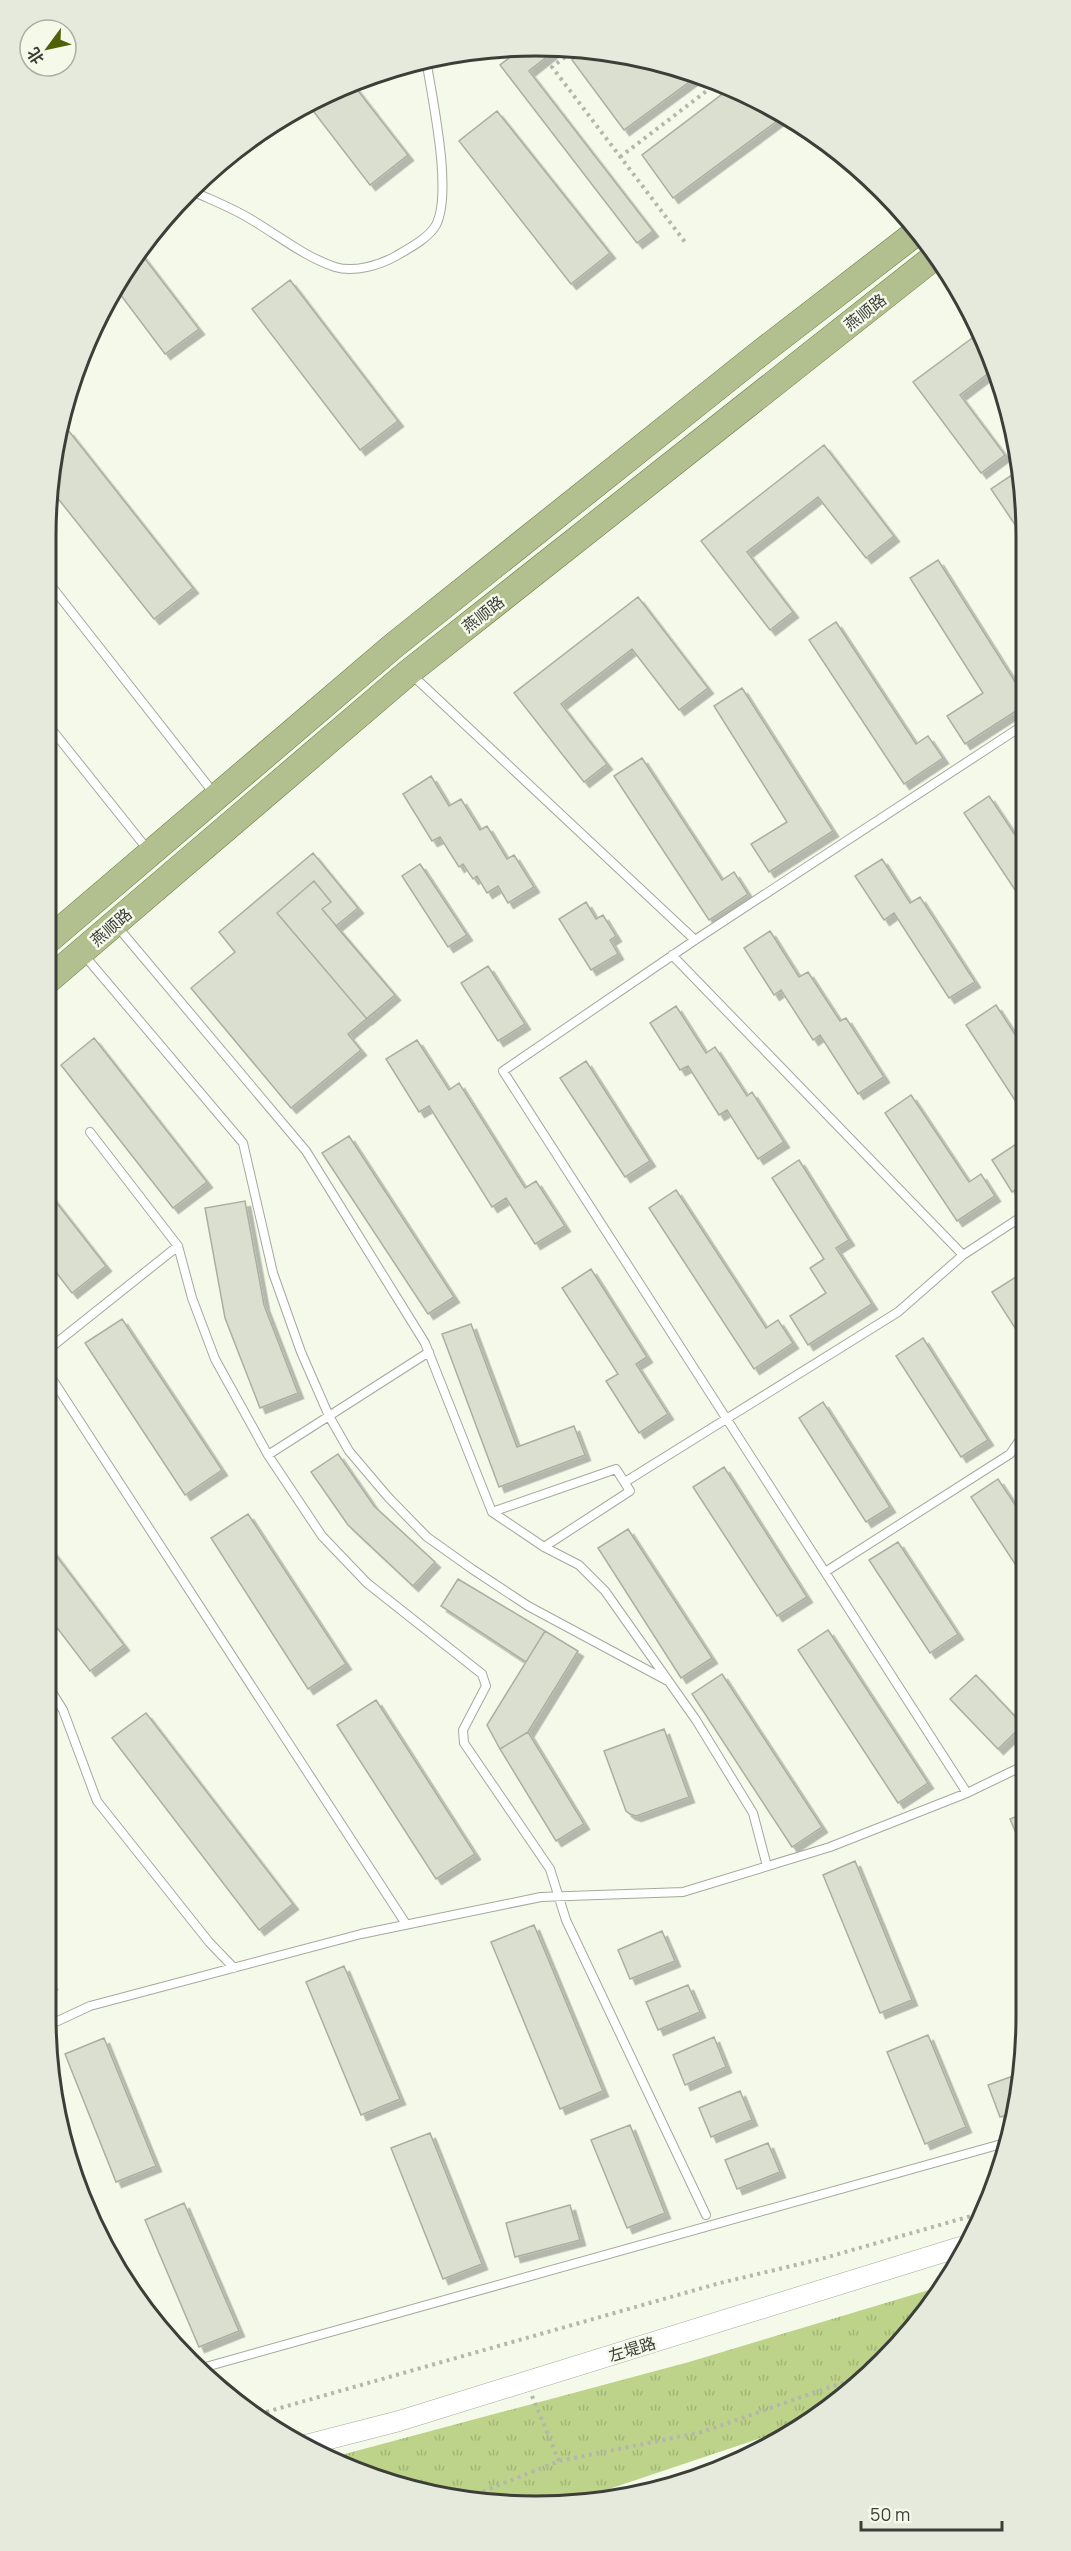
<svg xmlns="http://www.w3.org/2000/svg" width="1071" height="2551" viewBox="0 0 1071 2551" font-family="Manrope,'Noto Sans SC',sans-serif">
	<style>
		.park { fill: url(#park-tufts) }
		.building { fill: #dadfd0; stroke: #abafa1; stroke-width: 1.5; filter: url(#shadow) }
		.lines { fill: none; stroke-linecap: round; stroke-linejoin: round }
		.service-casing { stroke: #a4a99b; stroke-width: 10 }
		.tertiary-casing { stroke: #a4a99b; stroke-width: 21 }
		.primary-casing { stroke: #687740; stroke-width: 27 }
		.path { stroke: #b3b7ac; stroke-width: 4; stroke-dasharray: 3 4.5; stroke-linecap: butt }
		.service { stroke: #fff; stroke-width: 8 }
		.tertiary { stroke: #fff; stroke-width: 20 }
		.primary { stroke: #b2bf8f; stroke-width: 26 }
		.labels { text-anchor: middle; stroke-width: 5; stroke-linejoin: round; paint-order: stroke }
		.street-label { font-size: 16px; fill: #3c3e38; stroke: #f4f9ea }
		.rim { fill: none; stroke: #3c3e38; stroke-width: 3 }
	</style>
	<defs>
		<pattern id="park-tufts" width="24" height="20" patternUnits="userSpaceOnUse" patternTransform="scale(1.5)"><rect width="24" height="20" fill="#bcd389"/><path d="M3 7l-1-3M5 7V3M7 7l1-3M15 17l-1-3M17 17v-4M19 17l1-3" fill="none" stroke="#a2b677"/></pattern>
		<filter id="shadow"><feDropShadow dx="5.5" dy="5.5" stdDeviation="0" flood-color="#0004"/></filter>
	</defs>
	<rect width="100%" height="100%" fill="#f4f9ea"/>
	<!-- park -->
	<path class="park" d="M 939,2287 L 924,2314 L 859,2384 L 803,2424 L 582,2498 L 471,2502 L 378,2480 L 330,2458 L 689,2362 Z"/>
	<!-- building -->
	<path class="building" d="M 523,47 L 558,48 L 529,71 L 653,231 L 637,243 L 500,65 Z
		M 588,49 L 599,49 L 700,74 L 624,130 L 572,60 Z
		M 352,83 L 408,155 L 370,185 L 307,103 L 318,96 Z
		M 729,89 L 784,116 L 673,198 L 642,155 Z
		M 497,111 L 610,253 L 571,284 L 459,141 Z
		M 139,251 L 199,329 L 165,354 L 114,286 Z
		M 290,280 L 398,421 L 360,450 L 252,309 Z
		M 979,333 L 989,347 L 994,369 L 960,395 L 1005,455 L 981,473 L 913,382 Z
		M 68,430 L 193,588 L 154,619 L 52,491 L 61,435 Z
		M 824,445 L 894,536 L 866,558 L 818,497 L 747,552 L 793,612 L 770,630 L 701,541 Z
		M 1018,471 L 1022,477 L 1022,535 L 991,489 Z
		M 938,560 L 1022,693 L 1022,707 L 965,744 L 947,716 L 983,693 L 910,578 Z
		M 638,597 L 708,688 L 679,710 L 632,649 L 561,704 L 607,764 L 584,782 L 514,693 Z
		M 836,622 L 916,744 L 928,736 L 943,758 L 904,784 L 809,640 Z
		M 742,688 L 833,831 L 769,872 L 751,844 L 787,822 L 714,706 Z
		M 642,758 L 722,880 L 734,872 L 748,894 L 709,920 L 614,776 Z
		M 431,776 L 449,806 L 461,799 L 480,830 L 487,826 L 507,859 L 514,855 L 534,887 L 508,903 L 498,886 L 487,893 L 477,876 L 473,879 L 463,864 L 459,867 L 440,837 L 432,841 L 403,794 Z
		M 989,796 L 1023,847 L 1023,902 L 964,813 Z
		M 313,853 L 358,908 L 336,926 L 395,995 L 348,1034 L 361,1050 L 291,1108 L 191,988 L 235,952 L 219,932 Z
		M 882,859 L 910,903 L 920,897 L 975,982 L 949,998 L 894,913 L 884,920 L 855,876 Z
		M 420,864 L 467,935 L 448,947 L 402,876 Z
		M 314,881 L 331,902 L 322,909 L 395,995 L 367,1019 L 277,913 Z
		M 586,902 L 596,919 L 603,915 L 616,936 L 610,940 L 618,954 L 591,970 L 559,919 Z
		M 770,931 L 799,977 L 808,972 L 840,1021 L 846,1018 L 884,1077 L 858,1094 L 820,1035 L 813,1040 L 781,990 L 774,995 L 744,948 Z
		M 488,966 L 525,1024 L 498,1041 L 461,983 Z
		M 996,1005 L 1023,1047 L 1024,1114 L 966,1025 Z
		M 676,1006 L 706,1053 L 715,1047 L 747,1096 L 752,1092 L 784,1142 L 758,1159 L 727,1110 L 719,1115 L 688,1066 L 680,1070 L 650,1023 Z
		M 94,1038 L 207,1182 L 173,1208 L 61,1065 Z
		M 417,1040 L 449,1090 L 459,1083 L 525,1188 L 536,1181 L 565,1226 L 535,1244 L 506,1198 L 492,1207 L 429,1106 L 419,1112 L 386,1059 Z
		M 586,1061 L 650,1161 L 625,1177 L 560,1078 Z
		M 911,1095 L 969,1182 L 981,1174 L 995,1196 L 957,1221 L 885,1113 Z
		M 349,1136 L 454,1297 L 428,1314 L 322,1153 Z
		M 1024,1139 L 1024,1184 L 1012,1192 L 992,1160 Z
		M 799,1160 L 849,1240 L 836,1248 L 872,1304 L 808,1345 L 790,1316 L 826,1293 L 810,1268 L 824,1259 L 772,1178 Z
		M 45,1188 L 106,1266 L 72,1293 L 45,1258 Z
		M 676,1190 L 766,1328 L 778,1320 L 793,1343 L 754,1369 L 649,1208 Z
		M 245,1201 L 264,1305 L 298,1393 L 260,1408 L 225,1318 L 205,1208 Z
		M 591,1269 L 647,1357 L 636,1364 L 668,1414 L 639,1433 L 606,1381 L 618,1374 L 562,1288 Z
		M 1019,1275 L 1024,1283 L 1024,1342 L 992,1292 Z
		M 122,1319 L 222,1470 L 185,1495 L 85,1343 Z
		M 471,1324 L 517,1447 L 574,1426 L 585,1455 L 499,1487 L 442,1334 Z
		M 923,1338 L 988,1440 L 961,1457 L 896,1356 Z
		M 823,1402 L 890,1507 L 866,1522 L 799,1418 Z
		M 338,1454 L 374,1506 L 435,1562 L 413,1586 L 348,1525 L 311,1472 Z
		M 724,1467 L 807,1597 L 777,1616 L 693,1487 Z
		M 998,1479 L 1025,1520 L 1025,1579 L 971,1497 Z
		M 248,1514 L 346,1664 L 308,1689 L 211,1538 Z
		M 628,1529 L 712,1658 L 681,1678 L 598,1548 Z
		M 45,1541 L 124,1645 L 90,1671 L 45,1612 Z
		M 898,1542 L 958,1634 L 930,1653 L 869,1560 Z
		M 458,1579 L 545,1631 L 526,1662 L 441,1606 Z
		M 828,1630 L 928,1783 L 898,1803 L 798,1650 Z
		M 545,1631 L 578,1651 L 528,1732 L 500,1749 L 487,1725 Z
		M 722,1674 L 822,1827 L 792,1847 L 692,1694 Z
		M 976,1675 L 1023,1725 L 998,1749 L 950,1699 Z
		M 376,1700 L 475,1854 L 436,1879 L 337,1725 Z
		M 146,1713 L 293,1904 L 259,1930 L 112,1738 Z
		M 664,1729 L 689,1797 L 636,1816 L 630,1814 L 626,1811 L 604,1751 Z
		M 528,1732 L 584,1824 L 556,1841 L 500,1749 Z
		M 1025,1813 L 1026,1857 L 1010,1819 Z
		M 855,1861 L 912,2000 L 880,2013 L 823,1875 Z
		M 534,1925 L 603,2091 L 560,2109 L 491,1942 Z
		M 662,1931 L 675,1961 L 630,1979 L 618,1950 Z
		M 344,1966 L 400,2099 L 361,2115 L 306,1982 Z
		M 45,1974 L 52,1984 L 45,1990 Z
		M 688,1985 L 700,2012 L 658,2030 L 646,2002 Z
		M 928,2035 L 966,2127 L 925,2144 L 887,2052 Z
		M 714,2037 L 726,2067 L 685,2085 L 673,2055 Z
		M 104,2038 L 156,2166 L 116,2182 L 65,2054 Z
		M 1016,2075 L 1010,2114 L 1000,2117 L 988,2085 Z
		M 740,2091 L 752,2120 L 711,2137 L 699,2108 Z
		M 630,2125 L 665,2213 L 627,2228 L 591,2140 Z
		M 430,2133 L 482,2264 L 443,2279 L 391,2148 Z
		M 768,2143 L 780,2172 L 737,2189 L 725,2160 Z
		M 184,2203 L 239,2331 L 199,2347 L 145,2220 Z
		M 570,2205 L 580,2240 L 515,2257 L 506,2223 Z"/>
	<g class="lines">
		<defs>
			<path id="service" d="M 190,190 C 211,200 233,208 252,220 C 279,236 305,257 335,267 C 354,273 380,265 396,256 C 408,249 429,238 436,225 C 453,192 432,98 426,59
				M 45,578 L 216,796
				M 411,674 L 695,940
				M 45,721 L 148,850
				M 116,925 L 306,1151 L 425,1343 L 492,1512 L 544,1547 L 579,1565 L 605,1591 L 696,1720 L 753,1813 L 767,1866
				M 84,955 L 243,1143 L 273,1273 L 301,1352 L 329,1416 L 349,1451 L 388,1497 L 427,1537 L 472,1569 L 528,1606 L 666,1680
				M 672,955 L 963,1255
				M 90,1132 L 178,1246 L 192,1298 L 215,1359 L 268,1455 L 322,1536 L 367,1583 L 482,1674 L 486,1686 L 463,1730 L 464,1743 L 550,1869 L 566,1920 L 706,2215
				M 45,1352 L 178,1246
				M 45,1368 L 406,1924
				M 268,1455 L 429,1352
				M 625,1482 L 898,1312 L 963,1255 L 1024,1215
				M 492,1512 L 616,1469 L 630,1491 L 544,1547
				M 825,1572 L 1010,1454 L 1024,1434
				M 45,1681 L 63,1710 L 97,1801 L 209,1942 L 234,1968
				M 967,1793 L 503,1071 L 695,940 L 1022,726
				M 47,2026 L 90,2006 L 361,1934 L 541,1897 L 683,1892 L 830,1847 L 967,1793 L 1025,1765
				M 202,2368 L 1005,2143"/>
			<path id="tertiary" d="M 302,2446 L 399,2421 L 960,2247"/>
			<path id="primary" d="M 45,943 L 392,647 L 759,354 L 917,232
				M 45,983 L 409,672 L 933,258"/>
		</defs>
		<!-- service casing -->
		<use href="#service" class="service-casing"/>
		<!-- tertiary casing -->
		<use href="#tertiary" class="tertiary-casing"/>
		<!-- primary casing -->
		<use href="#primary" class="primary-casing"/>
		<!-- path -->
		<path class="path" d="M 577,48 L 552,67 L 685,242
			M 620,157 L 717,83
			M 532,2396 L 559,2461
			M 259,2414 L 720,2283 L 821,2259 L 978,2214
			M 462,2500 L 559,2461 L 702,2432 L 833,2386 L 867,2376"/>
		<!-- service -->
		<use href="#service" class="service"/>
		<!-- tertiary -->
		<use href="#tertiary" class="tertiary"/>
		<!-- primary -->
		<use href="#primary" class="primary"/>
	</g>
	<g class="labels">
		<!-- street labels -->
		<g class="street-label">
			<text transform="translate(865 312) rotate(-38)" y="6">燕顺路</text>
			<text transform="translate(483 614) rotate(-38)" y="6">燕顺路</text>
			<text transform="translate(111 927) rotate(-41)" y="6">燕顺路</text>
			<text transform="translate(632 2349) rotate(-17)" y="6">左堤路</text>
		</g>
	</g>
	<!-- crop -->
	<path d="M0 0H1071V2551H0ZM536 56H536A480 480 0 0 1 1016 536V2016A480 480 0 0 1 536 2496H536A480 480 0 0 1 56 2016V536A480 480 0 0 1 536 56Z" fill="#e5eadc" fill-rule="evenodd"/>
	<path class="rim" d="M536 56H536A480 480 0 0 1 1016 536V2016A480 480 0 0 1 536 2496H536A480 480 0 0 1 56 2016V536A480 480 0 0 1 536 56Z"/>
	<!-- north arrow -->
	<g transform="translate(48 48) rotate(237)"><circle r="28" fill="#f4f9ea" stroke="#aaaea3" stroke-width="1.5"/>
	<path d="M0-4.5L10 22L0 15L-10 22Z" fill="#4e6108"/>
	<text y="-9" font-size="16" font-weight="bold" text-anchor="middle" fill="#3c3e38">北</text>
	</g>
	<!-- scale -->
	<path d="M861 2521v9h141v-9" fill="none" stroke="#3c3e38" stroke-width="3"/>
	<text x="870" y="2521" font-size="18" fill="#3c3e38" stroke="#f4f9ea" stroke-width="4.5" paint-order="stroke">50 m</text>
</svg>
